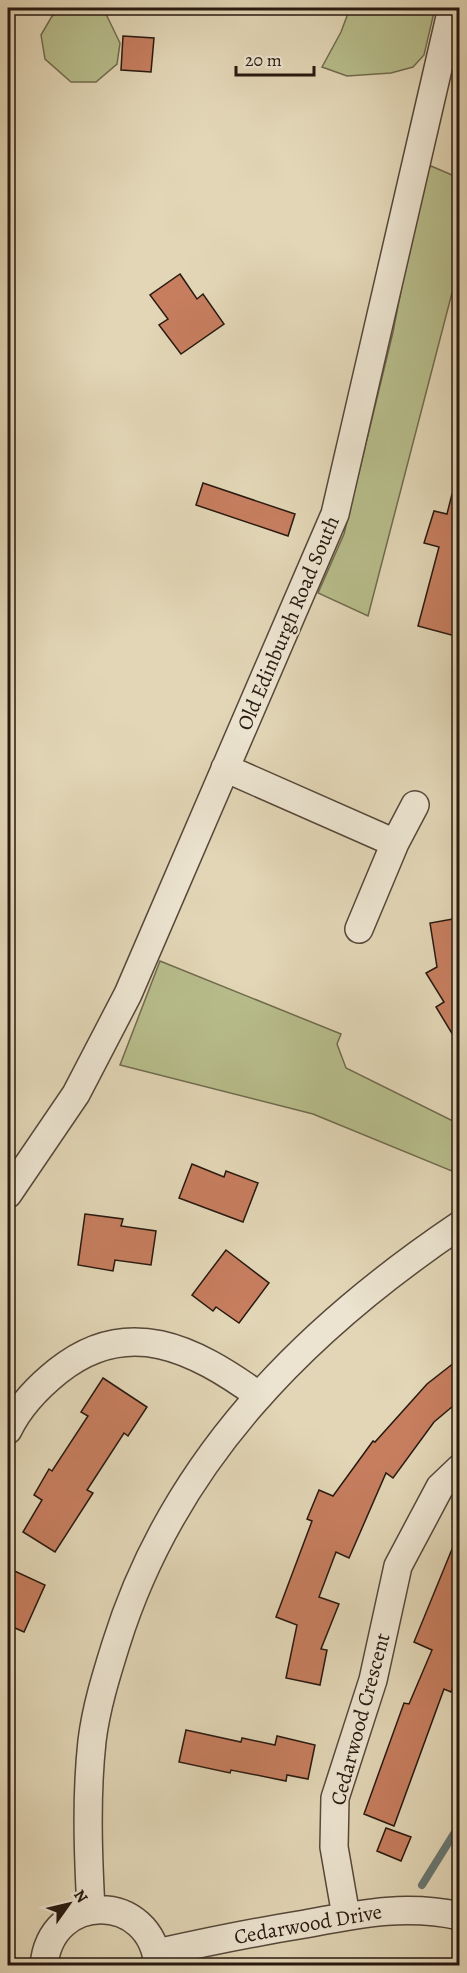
<svg xmlns="http://www.w3.org/2000/svg" width="467" height="1973" viewBox="0 0 467 1973" font-family="Alegreya,serif">
	<style>
		.green { fill: #b7bd8b; stroke: #706b4e; stroke-width: 1.5 }
		.lines { fill: none; stroke-linecap: round; stroke-linejoin: round }
		.stream { stroke: #697872; stroke-width: 8 }
		.building { fill: #c67e5f; stroke: #281910; stroke-width: 1.5 }
		.minor-casing { stroke: #56483a; stroke-width: 30 }
		.minor { stroke: #ece4d0; stroke-width: 27 }
		.labels { text-anchor: middle; stroke-width: 4.5; stroke-linejoin: round; paint-order: stroke }
		.street-label { font-size: 21px; fill: #281910; stroke: #ece4d0 }
	</style>
	<rect width="100%" height="100%" fill="#e2d6b6"/>
	<filter id="stains"><feTurbulence type="fractalNoise" baseFrequency=".00333" numOctaves="4"/><feColorMatrix values="0 0 0 0 .2 0 0 0 0 .09 0 0 0 0 .02 0 0 0 .5 -.17"/></filter>
	<radialGradient id="worn" r=".72"><stop offset=".6" stop-color="#630" stop-opacity="0"/><stop offset="1" stop-color="#630" stop-opacity=".3"/></radialGradient>
	<!-- green -->
	<path class="green" d="M 68,8 L 90,8 L 106,14 L 120,43 L 117,64 L 96,82 L 71,82 L 45,59 L 41,35 L 52,16 Z
		M 350,8 L 435,8 L 424,55 L 413,67 L 391,73 L 347,76 L 322,67 L 341,32 Z
		M 431,166 L 452,175 L 459,175 L 459,266 L 368,616 L 318,593 L 344,534 L 393,332 L 423,177 Z
		M 160,961 L 341,1034 L 337,1044 L 346,1068 L 459,1124 L 459,1174 L 313,1114 L 120,1065 Z"/>
	<g class="lines">
		<!-- stream -->
		<path class="stream" d="M 422,1885 L 460,1824"/>
	</g>
	<!-- building -->
	<path class="building" d="M 123,36 L 154,38 L 151,72 L 121,70 Z
		M 180,274 L 197,299 L 203,294 L 224,324 L 181,354 L 159,325 L 168,319 L 150,295 Z
		M 203,483 L 295,514 L 288,536 L 196,505 Z
		M 452,494 L 459,495 L 459,637 L 418,626 L 439,547 L 424,543 L 434,511 L 447,514 Z
		M 459,918 L 459,1045 L 436,1007 L 444,1002 L 426,973 L 437,967 L 430,923 Z
		M 192,1164 L 224,1177 L 226,1171 L 258,1183 L 243,1222 L 179,1198 Z
		M 85,1214 L 123,1219 L 121,1226 L 156,1231 L 151,1265 L 115,1260 L 113,1271 L 78,1265 Z
		M 226,1250 L 269,1283 L 239,1323 L 216,1307 L 213,1311 L 192,1295 Z
		M 459,1359 L 459,1401 L 434,1422 L 393,1478 L 386,1473 L 349,1558 L 336,1552 L 319,1597 L 339,1604 L 321,1649 L 327,1650 L 320,1685 L 286,1678 L 297,1625 L 276,1617 L 312,1521 L 307,1519 L 319,1490 L 333,1496 L 373,1441 L 375,1442 L 427,1384 Z
		M 103,1378 L 147,1407 L 128,1436 L 124,1433 L 87,1490 L 93,1493 L 55,1552 L 23,1532 L 42,1500 L 34,1495 L 49,1469 L 52,1471 L 88,1416 L 81,1412 Z
		M 459,1532 L 459,1672 L 451,1692 L 444,1689 L 394,1826 L 364,1814 L 404,1703 L 409,1704 L 432,1650 L 414,1642 Z
		M 8,1568 L 45,1585 L 24,1632 L 8,1625 Z
		M 186,1730 L 241,1742 L 242,1738 L 275,1745 L 277,1736 L 315,1745 L 308,1779 L 287,1775 L 286,1781 L 231,1770 L 230,1773 L 179,1762 Z
		M 386,1828 L 411,1837 L 401,1861 L 377,1851 Z"/>
	<g class="lines">
		<defs>
			<path id="minor" d="M 225,768 L 395,843
				M 359,929 L 395,843 L 415,805
				M 8,1194 L 76,1094 L 128,994 L 335,514 L 452,8
				M 8,1430 C 19,1407 38,1387 58,1371 C 128,1315 194,1349 258,1395
				M 91,1909 C 88,1854 86,1796 92,1741 C 96,1708 106,1676 116,1644 C 173,1461 304,1330 460,1225
				M 346,1916 L 334,1847 L 335,1798 L 373,1680 L 398,1566 L 440,1487 L 460,1468
				M 157,1953 C 206,1942 255,1932 305,1924 C 359,1914 405,1904 460,1916
				M 44,1966 C 50,1891 152,1891 158,1966"/>
		</defs>
		<!-- minor casing -->
		<use href="#minor" class="minor-casing"/>
		<!-- minor -->
		<use href="#minor" class="minor"/>
	</g>
	<g class="labels">
		<!-- street labels -->
		<g class="street-label">
			<text transform="translate(288 623) rotate(-67)" y="7">Old Edinburgh Road South</text>
			<text transform="translate(360 1719) rotate(-75)" y="7">Cedarwood Crescent</text>
			<text transform="translate(308 1924) rotate(-10)" y="7">Cedarwood Drive</text>
		</g>
	</g>
	<!-- margin -->
	<rect width="467" height="1973" fill="none" stroke="#e2d6b6" stroke-width="30"/>
	<rect x="9" y="9" width="449" height="1955" fill="none" stroke="#281910" stroke-width="3"/>
	<rect x="15" y="15" width="437" height="1943" fill="none" stroke="#281910" stroke-width="1.5"/>
	<!-- north arrow -->
	<g transform="translate(69 1904) rotate(56)" stroke="#ece4d0" stroke-width="4.5" paint-order="stroke">
	<path d="M0-4.5L10 22L0 15L-10 22Z" fill="#281910"/>
	<text y="-9" font-size="16" font-weight="bold" text-anchor="middle" fill="#281910">N</text>
	</g>
	<!-- scale -->
	<path d="M236 66v9h78v-9" fill="none" stroke="#281910" stroke-width="3"/>
	<text x="245" y="66" font-size="18" fill="#281910" stroke="#ece4d0" stroke-width="4.5" paint-order="stroke">20 m</text>
	<rect width="100%" height="100%" filter="url(#stains)"/>
	<rect width="100%" height="100%" fill="url(#worn)"/>
</svg>
